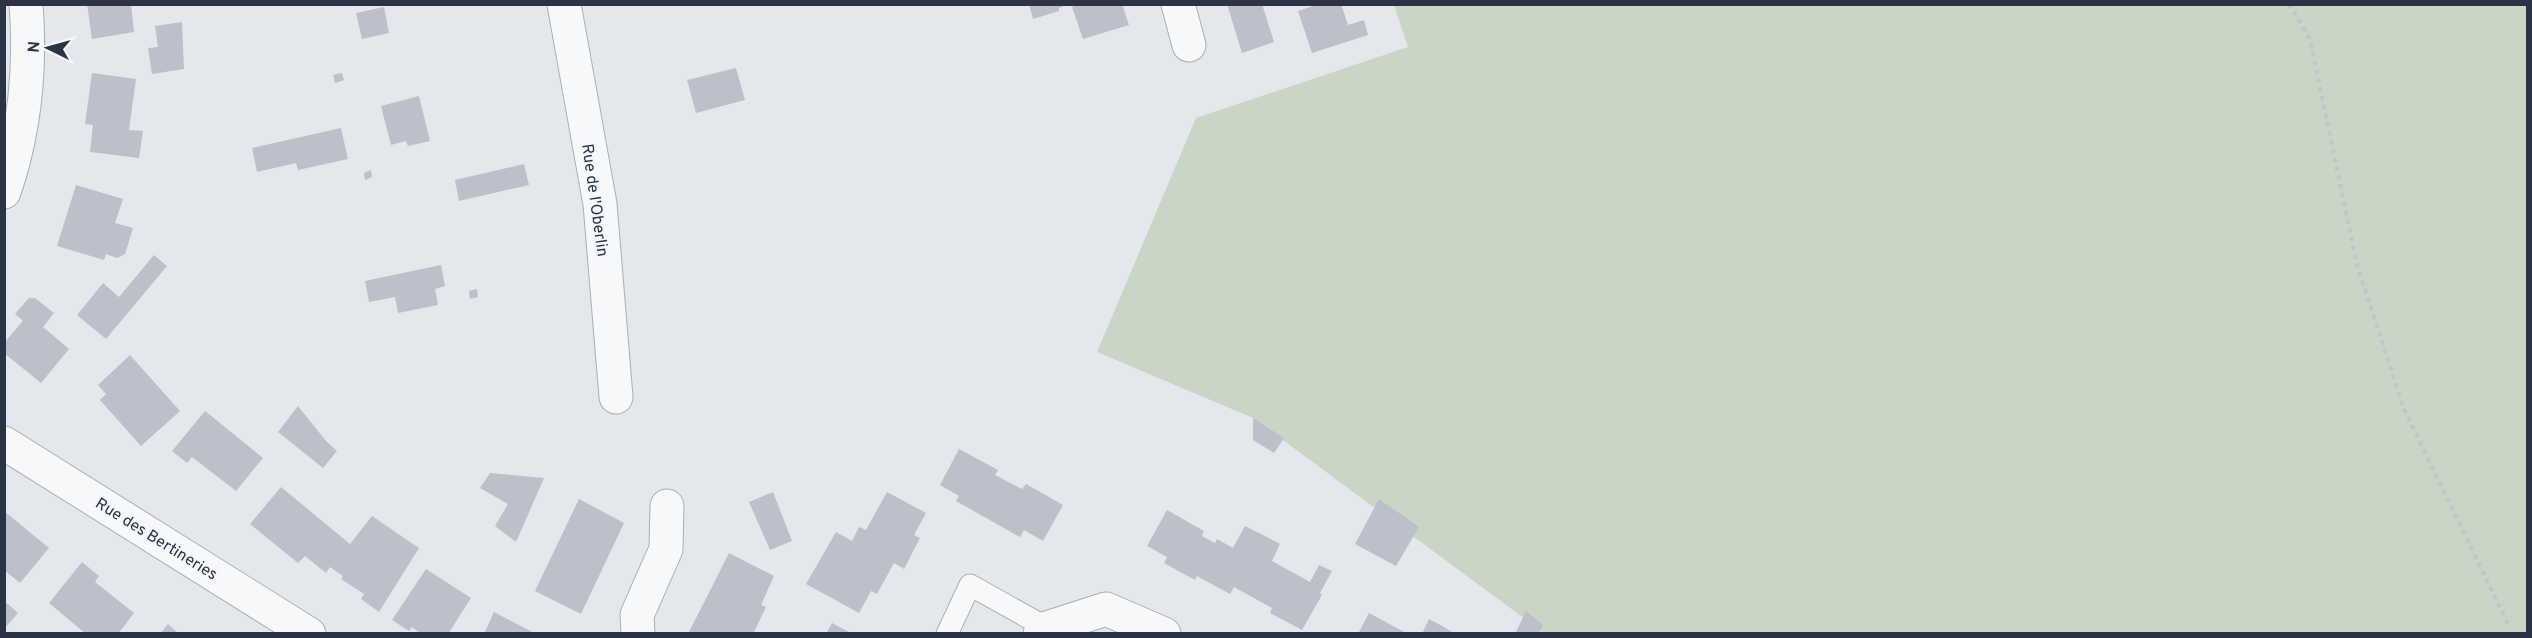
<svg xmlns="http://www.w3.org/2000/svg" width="2532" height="638" viewBox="0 0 2532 638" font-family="Overpass,sans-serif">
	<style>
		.green { fill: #c9d6c5 }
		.building { fill: #bbc0ca }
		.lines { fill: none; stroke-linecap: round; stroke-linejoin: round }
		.lane-casing { stroke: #a9aeb7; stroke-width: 23 }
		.street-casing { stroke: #a9aeb7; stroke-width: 35 }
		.path { stroke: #c2c5cb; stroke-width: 4; stroke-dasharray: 4.5 4.5; stroke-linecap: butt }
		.lane { stroke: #f7f8fa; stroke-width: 21 }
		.street { stroke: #f7f8fa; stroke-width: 33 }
		.labels { text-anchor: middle; stroke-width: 4.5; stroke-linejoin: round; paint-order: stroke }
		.street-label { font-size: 16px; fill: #2b3445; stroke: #f4f6f9 }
	</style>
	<rect width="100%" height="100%" fill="#e4e7ec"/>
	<!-- green -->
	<path class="green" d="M 1394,5 L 2527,5 L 2527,633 L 1544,633 L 1253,418 L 1097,352 L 1196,118 L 1408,47 Z"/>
	<!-- building -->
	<path class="building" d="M 87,4 L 131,4 L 134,32 L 92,39 Z
		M 1029,4 L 1067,4 L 1067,5 L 1059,8 L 1059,11 L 1033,19 Z
		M 1078,4 L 1129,4 L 1123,7 L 1129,25 L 1083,39 L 1072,7 Z
		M 1227,4 L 1262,4 L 1274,42 L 1242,53 Z
		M 1319,4 L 1341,4 L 1348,25 L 1364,20 L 1368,35 L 1312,53 L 1298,11 Z
		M 384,7 L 389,33 L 362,39 L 356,13 Z
		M 182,22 L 184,69 L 152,74 L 148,48 L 158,47 L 155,26 Z
		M 736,68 L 745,100 L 696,113 L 687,80 Z
		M 92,73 L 136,79 L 129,130 L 143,131 L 139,158 L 90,152 L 93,125 L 85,124 Z
		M 342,73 L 344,80 L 335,83 L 333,75 Z
		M 419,96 L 430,141 L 408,146 L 406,141 L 391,145 L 381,106 Z
		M 341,128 L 348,159 L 298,170 L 296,163 L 257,172 L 252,148 Z
		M 524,164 L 529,185 L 459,201 L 455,180 Z
		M 371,170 L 372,177 L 365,180 L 364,173 Z
		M 76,185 L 123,199 L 115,223 L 133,228 L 125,254 L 117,258 L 106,254 L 104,260 L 57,246 Z
		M 154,255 L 167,266 L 106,339 L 77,315 L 103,283 L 119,297 Z
		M 441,265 L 445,286 L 435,289 L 438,305 L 398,313 L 395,297 L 369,302 L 365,281 Z
		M 477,289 L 478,297 L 470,299 L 469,291 Z
		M 29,298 L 35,298 L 54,313 L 43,327 L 69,349 L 41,383 L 4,353 L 4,343 L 23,321 L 15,314 Z
		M 130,355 L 180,411 L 141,446 L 100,400 L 106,394 L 98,385 Z
		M 298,406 L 326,441 L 337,451 L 323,468 L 278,432 Z
		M 205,411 L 263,458 L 236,491 L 192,457 L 187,463 L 172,451 Z
		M 1253,418 L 1284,438 L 1274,453 L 1253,440 Z
		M 959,449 L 998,470 L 995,475 L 1022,489 L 1026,484 L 1063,505 L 1043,541 L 1024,530 L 1020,537 L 956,501 L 959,496 L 940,485 Z
		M 490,473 L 544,478 L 516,542 L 495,526 L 508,504 L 480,488 Z
		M 281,487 L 350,544 L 372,516 L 419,548 L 379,612 L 361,599 L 364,594 L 341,579 L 343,576 L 330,567 L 326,573 L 305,556 L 298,563 L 250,524 Z
		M 773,492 L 792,541 L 770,550 L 749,502 Z
		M 887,492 L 926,513 L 914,535 L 920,538 L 904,569 L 894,563 L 877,594 L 871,591 L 859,613 L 806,584 L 836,532 L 852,541 L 859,527 L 866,530 Z
		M 579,499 L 624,523 L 581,614 L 535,591 Z
		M 1379,499 L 1419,527 L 1396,566 L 1355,544 Z
		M 1167,510 L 1204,531 L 1202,536 L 1215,543 L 1217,539 L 1233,548 L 1245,526 L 1259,533 L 1280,544 L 1272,561 L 1310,582 L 1319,565 L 1332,571 L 1320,593 L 1322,595 L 1302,630 L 1270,613 L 1272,608 L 1234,587 L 1230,594 L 1197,576 L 1195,580 L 1164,563 L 1167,557 L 1147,546 Z
		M 4,511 L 49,548 L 20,583 L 4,570 Z
		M 729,553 L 774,576 L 761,605 L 766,607 L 753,634 L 688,634 Z
		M 82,562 L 99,576 L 95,582 L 134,613 L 118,634 L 86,634 L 49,603 Z
		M 426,569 L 471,598 L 448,634 L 421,634 L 412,627 L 409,631 L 392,620 Z
		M 7,603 L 18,613 L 4,629 L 4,606 Z
		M 1526,611 L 1543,625 L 1539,634 L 1515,634 Z
		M 494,612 L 536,634 L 484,634 Z
		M 1369,613 L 1408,634 L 1358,634 Z
		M 1429,619 L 1444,627 L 1455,634 L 1422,634 Z
		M 832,623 L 849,632 L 848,634 L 826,634 Z
		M 168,624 L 179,634 L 160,634 Z"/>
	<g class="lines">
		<defs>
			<path id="lane" d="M 947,634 L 970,585 L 1047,628"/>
			<path id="street" d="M 564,4 L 600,204 L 616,397
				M 1178,4 L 1189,45
				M 4,192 C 25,131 31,68 26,4
				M 4,443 L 309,634
				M 638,634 L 637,615 L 666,549 L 667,506
				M 1040,634 L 1047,628 L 1106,609 L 1164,634"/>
		</defs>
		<!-- lane casing -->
		<use href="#lane" class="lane-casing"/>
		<!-- street casing -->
		<use href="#street" class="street-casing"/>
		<!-- path -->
		<path class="path" d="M 2289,4 L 2310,39 L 2357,265 L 2404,409 L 2509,626"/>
		<!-- lane -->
		<use href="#lane" class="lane"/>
		<!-- street -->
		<use href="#street" class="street"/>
	</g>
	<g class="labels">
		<!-- street labels -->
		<g class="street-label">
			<text transform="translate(596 200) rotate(82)" y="6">Rue de l'Oberlin</text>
			<text transform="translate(157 538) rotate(32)" y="6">Rue des Bertineries</text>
		</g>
	</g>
	<!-- border -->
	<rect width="2532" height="638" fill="none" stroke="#2b3445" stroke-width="12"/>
	<!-- north arrow -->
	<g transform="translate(48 48) rotate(275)" stroke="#f4f6f9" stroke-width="4.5" paint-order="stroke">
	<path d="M0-4.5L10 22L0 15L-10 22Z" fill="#2b3445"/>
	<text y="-9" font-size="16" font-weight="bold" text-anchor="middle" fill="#2b3445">N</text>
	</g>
</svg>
